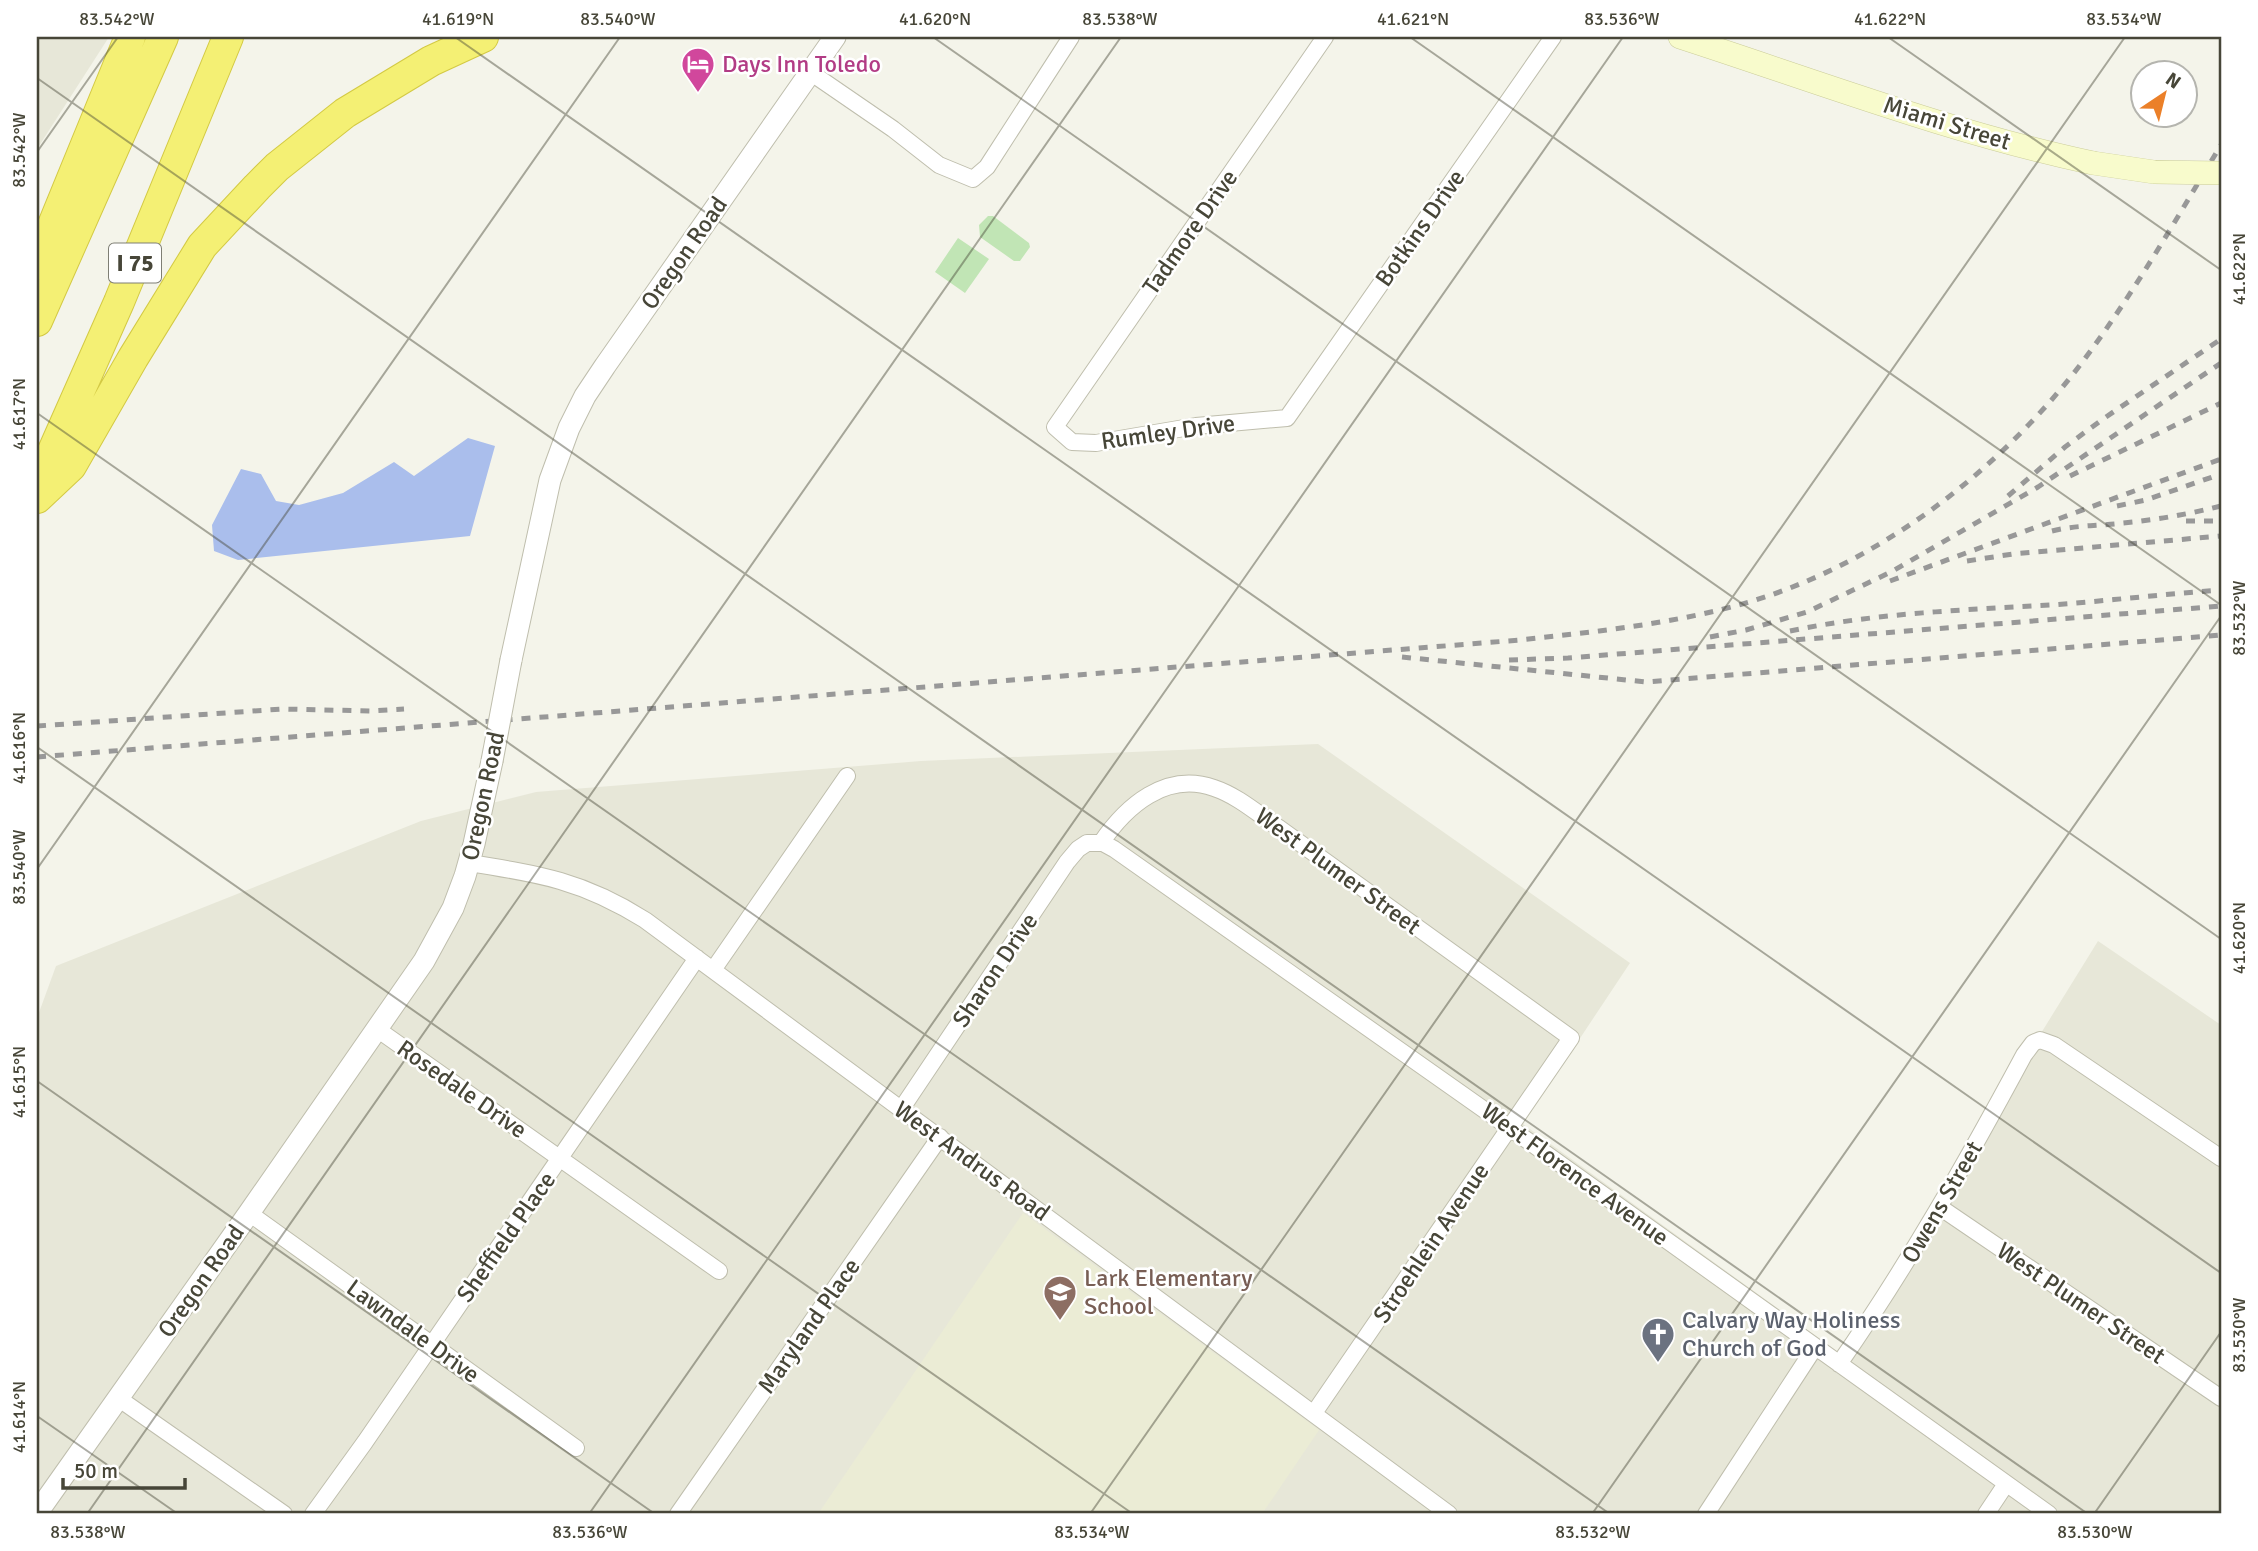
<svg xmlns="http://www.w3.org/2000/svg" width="2258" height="1551" viewBox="0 0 2258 1551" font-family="Signika,sans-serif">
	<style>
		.residential { fill: #e7e7d8 }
		.education { fill: #ebecd5 }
		.green { fill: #c1e5b5 }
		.water { fill: #aabeec }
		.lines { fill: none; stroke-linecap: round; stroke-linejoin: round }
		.minor-casing { stroke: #bfbead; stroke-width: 18 }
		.tertiary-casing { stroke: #bfbead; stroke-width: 23 }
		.secondary-casing { stroke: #cbcd9a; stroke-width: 24 }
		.motorway-casing { stroke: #d3c944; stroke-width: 32 }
		.minor { stroke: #fff; stroke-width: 16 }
		.tertiary { stroke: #fff; stroke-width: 21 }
		.secondary { stroke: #f8fbcc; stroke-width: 23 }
		.motorway { stroke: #f4f074; stroke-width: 30 }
		.rail { stroke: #989898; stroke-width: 5; stroke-dasharray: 9 9; stroke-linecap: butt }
		.tertiary-bridge-casing { stroke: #bfbead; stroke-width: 23; stroke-linecap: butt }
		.secondary-bridge-casing { stroke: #cbcd9a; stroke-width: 24; stroke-linecap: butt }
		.tertiary-bridge { stroke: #fff; stroke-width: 21 }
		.secondary-bridge { stroke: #f8fbcc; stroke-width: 23 }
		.ticks { fill: none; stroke: #474638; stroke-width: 2; stroke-opacity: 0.45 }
		.labels { text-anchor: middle; stroke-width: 5; stroke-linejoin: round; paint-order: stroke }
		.shield { fill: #fff; stroke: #7e7e74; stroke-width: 2 }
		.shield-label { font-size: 23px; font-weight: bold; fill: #474638 }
		.hotel-label { font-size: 24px; fill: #b23c85; stroke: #fff; text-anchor: start }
		.street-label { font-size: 24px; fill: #474638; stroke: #fff }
		.education-label { font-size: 24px; fill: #785e54; stroke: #fff; text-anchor: start }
		.worship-label { font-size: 24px; fill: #5b616d; stroke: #fff; text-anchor: start }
		.neatline { fill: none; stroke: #474638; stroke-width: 2.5 }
		.ticks-label { font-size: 18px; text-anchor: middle; fill: #474638 }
	</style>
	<rect width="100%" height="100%" fill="#f4f4ea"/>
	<!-- residential -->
	<path class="residential" d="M 37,37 L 109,37 L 37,149 Z
		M 1318,744 L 1630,963 L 1523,1124 L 1842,1355 L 2098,941 L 2221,1025 L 2221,1514 L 37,1514 L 37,1493 L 40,1488 L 37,1486 L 37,1018 L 56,966 L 421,821 L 536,792 L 921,761 Z"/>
	<!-- education -->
	<path class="education" d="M 1023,1213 L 1319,1430 L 1262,1514 L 818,1514 Z"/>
	<!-- green -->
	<path class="green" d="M 988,216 L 993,216 L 1029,243 L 1030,247 L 1020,261 L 1014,261 L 980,237 L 979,225 Z
		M 958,238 L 989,259 L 965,293 L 935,272 Z"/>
	<!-- water -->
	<path class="water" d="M 468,438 L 495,446 L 470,536 L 238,560 L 214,551 L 212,525 L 241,469 L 261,474 L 276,501 L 299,505 L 343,493 L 394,462 L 414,476 Z"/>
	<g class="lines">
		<defs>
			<path id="minor" d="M 1325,37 L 1055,427 L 1072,442 L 1096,443 L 1196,426 L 1287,418 L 1553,37
				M 810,72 L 893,129 L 939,165 L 973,179 L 987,167 L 1071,37
				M 1101,843 C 1126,806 1166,771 1214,788 C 1238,796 1258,814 1279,828 L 1571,1038 L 1314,1413
				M 469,863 C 540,874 583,881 645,920 L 1449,1514
				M 713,970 L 847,776
				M 377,1029 L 719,1271
				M 902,1108 L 1067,862 L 1078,849 L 1087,843 L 1103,843 L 1114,849 L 1510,1128 L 2049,1514
				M 1941,1208 L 2221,1398
				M 249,1213 L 576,1448
				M 1839,1364 C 1908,1265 1967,1161 2024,1055 L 2033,1043 L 2040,1040 L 2054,1045 L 2221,1158
				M 118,1398 L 284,1514
				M 313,1514 L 365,1442 L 697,958
				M 678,1514 L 940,1137
				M 1706,1514 L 1815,1347
				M 1986,1514 L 2006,1484"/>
			<path id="tertiary" d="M 511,660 L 550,480 L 569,428 L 585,396 L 605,366 L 835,37
				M 37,1513 L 249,1213 L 424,961 L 453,908 L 465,876 L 474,844 L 492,761"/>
			<path id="secondary" d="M 1680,37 C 1816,81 1952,133 2093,163"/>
			<path id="motorway" d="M 37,264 L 130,37
				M 37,321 L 163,37
				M 37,487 L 119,302 L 228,37
				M 37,498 L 71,466 L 133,358 L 202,246 L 257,187 L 277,167 L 345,113 L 431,61 L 483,37"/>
		</defs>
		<!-- minor casing -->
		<use href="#minor" class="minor-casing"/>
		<!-- tertiary casing -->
		<use href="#tertiary" class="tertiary-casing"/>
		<!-- secondary casing -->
		<use href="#secondary" class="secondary-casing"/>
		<!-- motorway casing -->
		<use href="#motorway" class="motorway-casing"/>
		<!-- minor -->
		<use href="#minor" class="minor"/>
		<!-- tertiary -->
		<use href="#tertiary" class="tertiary"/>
		<!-- secondary -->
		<use href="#secondary" class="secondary"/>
		<!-- motorway -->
		<use href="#motorway" class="motorway"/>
		<!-- rail -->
		<path class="rail" d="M 2070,476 L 2221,403
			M 2008,496 L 2065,447 L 2103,419 L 2221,339
			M 2117,506 L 2146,500 L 2221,474
			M 2186,521 L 2221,521
			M 2052,531 C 2076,525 2099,526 2123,523 C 2156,520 2189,514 2221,506
			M 1967,561 L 2013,554 L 2221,536
			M 1890,581 L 2221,459
			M 1790,631 C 1876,613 1963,610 2050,605 C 2107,601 2164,594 2221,590
			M 1710,637 L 1746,630 L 1807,612 L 1891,572 L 2038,487 L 2221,363
			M 1402,657 L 1646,682 L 2221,635
			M 1509,660 L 1568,658 L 2221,606
			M 37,726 L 282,709 L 371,711 L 404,709
			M 37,757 L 1520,640 C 1592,632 1664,625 1735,606 C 1878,568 2012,463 2097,342 C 2142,279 2181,211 2221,145"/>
		<defs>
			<path id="tertiary-bridge" d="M 492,761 L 511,660"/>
			<path id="secondary-bridge" d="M 2093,163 L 2154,172 L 2221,173"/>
		</defs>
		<!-- tertiary-bridge casing -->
		<use href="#tertiary-bridge" class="tertiary-bridge-casing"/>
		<!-- secondary-bridge casing -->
		<use href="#secondary-bridge" class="secondary-bridge-casing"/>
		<!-- tertiary-bridge -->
		<use href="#tertiary-bridge" class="tertiary-bridge"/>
		<!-- secondary-bridge -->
		<use href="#secondary-bridge" class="secondary-bridge"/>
	</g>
	<!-- ticks -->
	<path class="ticks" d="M 455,37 L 2221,1273M 933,37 L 2221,939M 1410,37 L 2221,605M 1888,37 L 2221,270M 37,78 L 2088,1514M 37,152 L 118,37M 37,413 L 1610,1514M 37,747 L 1133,1514M 37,869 L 620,37M 37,1081 L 655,1514M 37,1416 L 178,1514M 87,1514 L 1121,37M 589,1514 L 1623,37M 1090,1514 L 2125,37M 1592,1514 L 2221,616M 2094,1514 L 2221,1332"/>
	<!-- icons -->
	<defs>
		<symbol id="hotel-pin" viewBox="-11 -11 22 30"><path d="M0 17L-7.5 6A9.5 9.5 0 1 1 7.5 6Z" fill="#d1479c" stroke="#fff"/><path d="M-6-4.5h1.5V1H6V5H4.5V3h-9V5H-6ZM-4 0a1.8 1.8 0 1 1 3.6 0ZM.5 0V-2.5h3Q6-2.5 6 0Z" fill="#fff"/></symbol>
		<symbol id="school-pin" viewBox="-11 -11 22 30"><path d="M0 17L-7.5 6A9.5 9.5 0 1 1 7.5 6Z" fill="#8d6e63" stroke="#fff"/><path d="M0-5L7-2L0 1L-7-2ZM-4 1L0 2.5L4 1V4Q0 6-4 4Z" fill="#fff"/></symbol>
		<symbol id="church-pin" viewBox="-11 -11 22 30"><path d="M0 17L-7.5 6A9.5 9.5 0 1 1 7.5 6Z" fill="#6b7280" stroke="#fff"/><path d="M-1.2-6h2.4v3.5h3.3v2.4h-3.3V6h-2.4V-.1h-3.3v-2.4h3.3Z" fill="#fff"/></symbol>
	</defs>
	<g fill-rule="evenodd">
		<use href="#hotel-pin" x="679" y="45" width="38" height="52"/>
		<use href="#school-pin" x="1041" y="1273" width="38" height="52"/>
		<use href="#church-pin" x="1639" y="1315" width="38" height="52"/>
	</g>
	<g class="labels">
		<!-- shield labels -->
		<rect class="shield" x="109" y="243.5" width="52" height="39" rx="5"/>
		<g class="shield-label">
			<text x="135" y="271">I 75</text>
		</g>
		<!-- hotel labels -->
		<g class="hotel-label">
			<text x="722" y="72">Days Inn Toledo</text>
		</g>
		<!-- street labels -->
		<g class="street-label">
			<text transform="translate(1947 123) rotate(17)" y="8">Miami Street</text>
			<text transform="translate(1420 228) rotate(-55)" y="8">Botkins Drive</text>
			<text transform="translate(1190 232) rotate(-55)" y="8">Tadmore Drive</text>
			<text transform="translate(684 253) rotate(-55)" y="8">Oregon Road</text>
			<text transform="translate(1168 432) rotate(-8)" y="8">Rumley Drive</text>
			<text transform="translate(483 796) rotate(-78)" y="8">Oregon Road</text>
			<text transform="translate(1338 871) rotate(36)" y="8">West Plumer Street</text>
			<text transform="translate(995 970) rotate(-56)" y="8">Sharon Drive</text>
			<text transform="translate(462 1089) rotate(35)" y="8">Rosedale Drive</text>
			<text transform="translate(972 1161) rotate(36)" y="8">West Andrus Road</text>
			<text transform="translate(1575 1174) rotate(36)" y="8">West Florence Avenue</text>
			<text transform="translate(1942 1202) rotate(-60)" y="8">Owens Street</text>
			<text transform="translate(506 1237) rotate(-55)" y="8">Sheffield Place</text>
			<text transform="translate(1431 1243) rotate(-56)" y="8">Stroehlein Avenue</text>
			<text transform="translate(201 1281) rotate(-55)" y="8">Oregon Road</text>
			<text transform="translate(2081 1303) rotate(34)" y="8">West Plumer Street</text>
			<text transform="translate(809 1326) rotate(-55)" y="8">Maryland Place</text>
			<text transform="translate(413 1331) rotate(36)" y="8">Lawndale Drive</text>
		</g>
		<!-- education labels -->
		<g class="education-label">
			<text x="1084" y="1286">Lark Elementary<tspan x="1084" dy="28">School</tspan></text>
		</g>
		<!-- worship labels -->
		<g class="worship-label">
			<text x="1682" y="1328">Calvary Way Holiness<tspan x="1682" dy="28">Church of God</tspan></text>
		</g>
	</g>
	<!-- border -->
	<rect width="2258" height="1551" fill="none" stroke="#ffffff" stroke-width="77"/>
	<!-- north arrow -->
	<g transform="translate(2164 94) rotate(35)"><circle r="33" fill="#ffffff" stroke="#b5b5af" stroke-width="2"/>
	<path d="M0-5L12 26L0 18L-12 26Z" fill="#eb8029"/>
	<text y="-10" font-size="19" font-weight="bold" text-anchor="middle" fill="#474638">N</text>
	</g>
	<!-- scale -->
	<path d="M63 1478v10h122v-10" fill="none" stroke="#474638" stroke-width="3.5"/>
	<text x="74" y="1478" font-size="21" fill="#474638" stroke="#ffffff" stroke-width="5" paint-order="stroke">50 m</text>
	<rect x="38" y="38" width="2182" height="1474" class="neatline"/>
	<g class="ticks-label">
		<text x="117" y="25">83.542°W</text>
		<text x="458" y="25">41.619°N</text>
		<text x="618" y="25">83.540°W</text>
		<text x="935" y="25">41.620°N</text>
		<text x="1120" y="25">83.538°W</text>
		<text x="1413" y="25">41.621°N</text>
		<text x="1622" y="25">83.536°W</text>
		<text x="1890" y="25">41.622°N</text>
		<text x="2124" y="25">83.534°W</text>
		<text transform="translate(19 150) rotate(-90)" y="6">83.542°W</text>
		<text transform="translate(2239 269) rotate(-90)" y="6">41.622°N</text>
		<text transform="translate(19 414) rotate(-90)" y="6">41.617°N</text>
		<text transform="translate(2239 618) rotate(-90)" y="6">83.532°W</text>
		<text transform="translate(19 748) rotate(-90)" y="6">41.616°N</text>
		<text transform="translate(19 867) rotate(-90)" y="6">83.540°W</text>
		<text transform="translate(2239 938) rotate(-90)" y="6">41.620°N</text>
		<text transform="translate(19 1082) rotate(-90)" y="6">41.615°N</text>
		<text transform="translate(2239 1335) rotate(-90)" y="6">83.530°W</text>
		<text transform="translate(19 1417) rotate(-90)" y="6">41.614°N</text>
		<text x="88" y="1538">83.538°W</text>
		<text x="590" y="1538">83.536°W</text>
		<text x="1092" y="1538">83.534°W</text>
		<text x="1593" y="1538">83.532°W</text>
		<text x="2095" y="1538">83.530°W</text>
	</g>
</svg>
